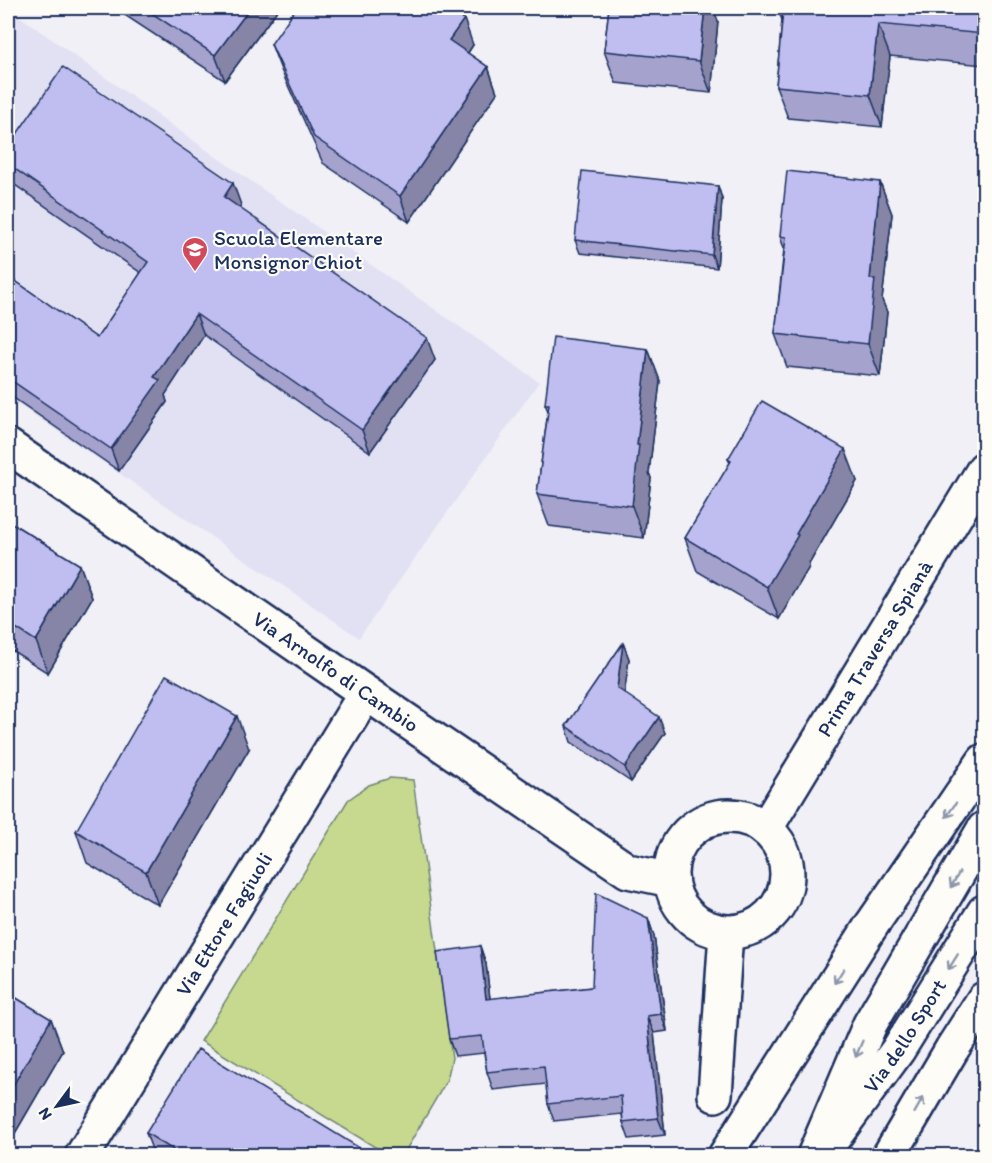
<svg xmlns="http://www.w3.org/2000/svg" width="992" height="1163" viewBox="0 0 992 1163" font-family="Itim,sans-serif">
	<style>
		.built { fill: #e2e1f4 }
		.green { fill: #c6d98e; stroke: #708476; stroke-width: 1.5 }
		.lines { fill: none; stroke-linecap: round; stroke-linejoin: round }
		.minor-casing { stroke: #1b2f5e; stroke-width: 38 }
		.tertiary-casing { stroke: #1b2f5e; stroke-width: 38 }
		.trunk-casing { stroke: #1b2f5e; stroke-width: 38 }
		.minor { stroke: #fdfcf7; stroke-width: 33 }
		.tertiary { stroke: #fdfcf7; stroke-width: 33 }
		.trunk { stroke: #fdfcf7; stroke-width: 33 }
		.wall { fill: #a5a3ce; stroke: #1b2f5e; stroke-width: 1.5 }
		.shaded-wall { fill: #8685a8; stroke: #1b2f5e; stroke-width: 1.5 }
		.building { fill: #c0bef0; stroke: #1b2f5e; stroke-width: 1.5 }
		.oneway { stroke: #8c96aa }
		.labels { text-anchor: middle; stroke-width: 4.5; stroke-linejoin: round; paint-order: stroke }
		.poi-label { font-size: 21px; fill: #1b2f5e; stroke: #fdfcf7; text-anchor: start }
		.street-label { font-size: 21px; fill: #1b2f5e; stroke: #fdfcf7 }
	</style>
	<rect width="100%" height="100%" fill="#f1f0f6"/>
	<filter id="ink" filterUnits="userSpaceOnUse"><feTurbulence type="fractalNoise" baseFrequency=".0167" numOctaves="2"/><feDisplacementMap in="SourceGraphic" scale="12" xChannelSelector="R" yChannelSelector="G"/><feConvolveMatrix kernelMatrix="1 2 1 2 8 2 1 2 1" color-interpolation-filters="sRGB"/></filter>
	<g filter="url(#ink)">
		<!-- built -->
		<path class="built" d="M 8,8 L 225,163 L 539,382 L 359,638 L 8,397 Z"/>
		<!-- green -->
		<path class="green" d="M 390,778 L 413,780 L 452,1058 L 447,1080 L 403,1155 L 388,1155 L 201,1041 L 348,800 L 369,785 Z"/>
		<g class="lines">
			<defs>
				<g id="minor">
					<path id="s1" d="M 8,446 L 366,693 L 628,871 L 671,880"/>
					<circle cx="729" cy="874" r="58"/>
					<path id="s2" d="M 766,828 L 984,469"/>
					<path d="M 715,1095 L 726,933"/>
					<path id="s3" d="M 82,1156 L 366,693"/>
				</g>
				<g id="tertiary">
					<path id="s4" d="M 823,1152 L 898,1050 L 984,912"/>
					<path d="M 725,1156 L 871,926"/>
					<path d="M 889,1156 L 952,1049 L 984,999"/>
				</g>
				<path id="trunk" d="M 871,926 L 984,761
					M 814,1156 L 870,1024 L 984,829"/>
			</defs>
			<!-- minor casing -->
			<use href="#minor" class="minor-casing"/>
			<!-- tertiary casing -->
			<use href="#tertiary" class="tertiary-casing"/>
			<!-- trunk casing -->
			<use href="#trunk" class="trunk-casing"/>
			<!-- minor -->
			<use href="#minor" class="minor"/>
			<!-- tertiary -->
			<use href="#tertiary" class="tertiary"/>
			<!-- trunk -->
			<use href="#trunk" class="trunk"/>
		</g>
		<!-- wall -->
		<path class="wall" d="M 114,8 L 278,8 L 278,9 L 225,81 Z
			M 609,8 L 713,8 L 718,21 L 711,93 L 616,83 L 604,51 Z
			M 984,8 L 984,65 L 890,56 L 882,127 L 788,118 L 776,86 L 782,20 L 778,10 Z
			M 271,44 L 473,45 L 468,53 L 488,67 L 497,93 L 409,222 L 323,163 L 281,70 Z
			M 8,147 L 241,205 L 239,208 L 435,360 L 370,452 L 204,335 L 165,395 L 167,402 L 119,471 L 8,394 L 8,276 L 97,338 L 141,273 L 8,180 Z
			M 880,182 L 892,214 L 882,300 L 887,312 L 880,376 L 787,367 L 775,334 L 784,249 L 780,236 Z
			M 718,186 L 722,199 L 717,268 L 580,253 L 575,240 Z
			M 648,349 L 660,381 L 649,473 L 651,478 L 644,538 L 549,526 L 537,494 L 548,411 L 545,404 Z
			M 728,459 L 857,481 L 809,564 L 809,567 L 779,619 L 697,571 L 685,538 L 730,463 Z
			M 8,521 L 80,565 L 92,598 L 48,673 L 8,648 Z
			M 623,643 L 629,659 L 624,693 L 665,733 L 631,782 L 571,742 L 566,726 Z
			M 249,749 L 158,905 L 87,863 L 76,831 Z
			M 648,918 L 654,936 L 667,1031 L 654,1033 L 665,1135 L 629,1139 L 623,1122 L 622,1114 L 554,1121 L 548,1104 L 546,1084 L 493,1090 L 487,1072 L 484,1053 L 455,1056 L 449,1039 L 480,946 L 486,964 L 490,999 L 592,987 Z
			M 8,993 L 51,1019 L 63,1051 L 14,1135 L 8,1132 Z
			M 146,1133 L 371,1155 L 154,1155 Z"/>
		<!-- shaded-wall -->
		<path class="shaded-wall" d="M 250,8 L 278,8 L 278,9 L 225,81 L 215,55 Z
			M 705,8 L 713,8 L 718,21 L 711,93 L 699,61 Z
			M 464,19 L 473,45 L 459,66 L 449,40 Z
			M 878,24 L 890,56 L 882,127 L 870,95 Z
			M 488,67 L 497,93 L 409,222 L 400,196 Z
			M 880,182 L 892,214 L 882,300 L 887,312 L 880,376 L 868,344 L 870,279 Z
			M 233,183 L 241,205 L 232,219 L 224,197 Z
			M 718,186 L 722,199 L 717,268 L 712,255 Z
			M 196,314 L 204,335 L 165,395 L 167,402 L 119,471 L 111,449 L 154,377 Z
			M 427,338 L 435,360 L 370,452 L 362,430 Z
			M 648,349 L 660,381 L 649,473 L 651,478 L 644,538 L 632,506 L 637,445 Z
			M 845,449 L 857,481 L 809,564 L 809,567 L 779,619 L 767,587 L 796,534 Z
			M 80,565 L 92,598 L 48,673 L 36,641 Z
			M 623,643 L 629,659 L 623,704 L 617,688 Z
			M 237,716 L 249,749 L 158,905 L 146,872 Z
			M 659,717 L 665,733 L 631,782 L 625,767 Z
			M 648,918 L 654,936 L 667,1031 L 661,1014 Z
			M 480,946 L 486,964 L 492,1016 L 486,999 Z
			M 647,1016 L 654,1033 L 665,1135 L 658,1118 Z
			M 51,1019 L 63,1051 L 14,1135 L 8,1118 L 8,1094 Z"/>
		<!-- building -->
		<path class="building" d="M 144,8 L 250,8 L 215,55 Z
			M 296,8 L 447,8 L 464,19 L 449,40 L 488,67 L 400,196 L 314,137 L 271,44 Z
			M 609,8 L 705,8 L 699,61 L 604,51 Z
			M 779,8 L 984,8 L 984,34 L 878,24 L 870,95 L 776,86 L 783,10 L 778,10 Z
			M 63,67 L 233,183 L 224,197 L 427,338 L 362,430 L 196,314 L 154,377 L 160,380 L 111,449 L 8,378 L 8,276 L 97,338 L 148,262 L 8,164 L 8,147 Z
			M 582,171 L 718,186 L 712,255 L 575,240 Z
			M 787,171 L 880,182 L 870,279 L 875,279 L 868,344 L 775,334 L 786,237 L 780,236 Z
			M 553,337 L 648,349 L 637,445 L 639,445 L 632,506 L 537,494 L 549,404 L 545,404 Z
			M 762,401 L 845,449 L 796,534 L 798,535 L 767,587 L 685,538 L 731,461 L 728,459 Z
			M 8,521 L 80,565 L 36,641 L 8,623 Z
			M 623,643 L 617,688 L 659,717 L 625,767 L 566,726 Z
			M 166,675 L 237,716 L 146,872 L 76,831 Z
			M 596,893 L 648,918 L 661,1014 L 647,1016 L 658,1118 L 623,1122 L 621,1096 L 548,1104 L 544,1066 L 487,1072 L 482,1036 L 449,1039 L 437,952 L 480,946 L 486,999 L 592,987 Z
			M 8,993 L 51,1019 L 8,1094 Z
			M 198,1049 L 371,1155 L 181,1155 L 146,1133 Z"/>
		<!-- one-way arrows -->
		<defs><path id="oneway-shaft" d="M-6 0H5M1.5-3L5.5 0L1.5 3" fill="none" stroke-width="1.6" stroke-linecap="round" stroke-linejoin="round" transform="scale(1.5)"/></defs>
		<g class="oneway">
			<use href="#oneway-shaft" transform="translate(951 810) rotate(125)"/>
			<use href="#oneway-shaft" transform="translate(955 880) rotate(120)"/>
			<use href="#oneway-shaft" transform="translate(953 962) rotate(122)"/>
			<use href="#oneway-shaft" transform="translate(839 976) rotate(123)"/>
			<use href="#oneway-shaft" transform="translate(859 1049) rotate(113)"/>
			<use href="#oneway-shaft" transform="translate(919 1105) rotate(-60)"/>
		</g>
	</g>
	<!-- icons -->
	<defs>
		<symbol id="school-pin" viewBox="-11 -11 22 30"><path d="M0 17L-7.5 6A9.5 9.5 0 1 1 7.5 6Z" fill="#d1495b" stroke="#fdfcf7"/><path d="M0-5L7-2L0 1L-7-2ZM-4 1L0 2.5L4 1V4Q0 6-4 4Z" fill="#fff"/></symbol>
	</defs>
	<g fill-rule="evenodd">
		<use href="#school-pin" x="180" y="235" width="30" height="40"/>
	</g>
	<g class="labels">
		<!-- poi labels -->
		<g class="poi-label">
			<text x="214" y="245">Scuola Elementare<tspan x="214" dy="24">Monsignor Chiot</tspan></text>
		</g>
		<!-- street labels -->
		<g class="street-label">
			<text dy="7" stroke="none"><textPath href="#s2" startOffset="210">Prima Traversa Spianà</textPath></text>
			<text dy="7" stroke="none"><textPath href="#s1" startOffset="398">Via Arnolfo di Cambio</textPath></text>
			<text dy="7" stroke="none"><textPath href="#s3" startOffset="272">Via Ettore Fagiuoli</textPath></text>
			<text dy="7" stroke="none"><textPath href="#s4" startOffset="142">Via dello Sport</textPath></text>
		</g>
	</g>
	<!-- margin -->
	<rect width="992" height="1163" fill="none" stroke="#fdfcf7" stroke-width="30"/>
	<rect x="15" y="15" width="962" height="1133" fill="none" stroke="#1b2f5e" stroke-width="2" filter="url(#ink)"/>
	<!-- north arrow -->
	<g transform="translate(57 1106) rotate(237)" stroke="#fdfcf7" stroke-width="4.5" paint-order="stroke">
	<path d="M0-4.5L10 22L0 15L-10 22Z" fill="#1b2f5e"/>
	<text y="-9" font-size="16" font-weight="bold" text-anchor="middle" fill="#1b2f5e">N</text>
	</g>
</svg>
